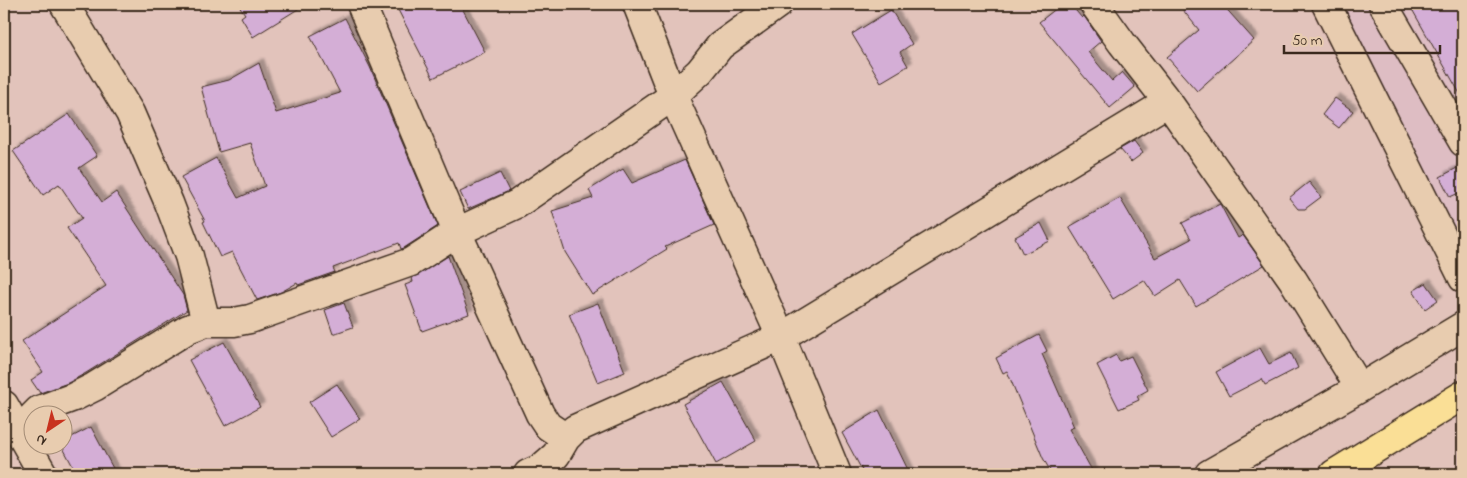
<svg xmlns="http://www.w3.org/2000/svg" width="1467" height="478" viewBox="0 0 1467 478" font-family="'Indie Flower',sans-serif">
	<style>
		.built { fill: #debdc3 }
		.building { fill: #d4aed6; stroke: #3b2a1e; filter: url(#shadow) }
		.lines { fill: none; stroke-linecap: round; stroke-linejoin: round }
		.minor-casing { stroke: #3b2a1e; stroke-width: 31 }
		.highway-casing { stroke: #3b2a1e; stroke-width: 31 }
		.minor { stroke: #e8ccaf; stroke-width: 28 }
		.highway { stroke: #fadf96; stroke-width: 28 }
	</style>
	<defs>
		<filter id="shadow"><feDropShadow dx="4.5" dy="-4.5" stdDeviation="1" flood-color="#0004"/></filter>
	</defs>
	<rect width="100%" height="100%" fill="#e2c3bb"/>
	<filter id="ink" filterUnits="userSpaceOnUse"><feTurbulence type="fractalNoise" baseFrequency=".02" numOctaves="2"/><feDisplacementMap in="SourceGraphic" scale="10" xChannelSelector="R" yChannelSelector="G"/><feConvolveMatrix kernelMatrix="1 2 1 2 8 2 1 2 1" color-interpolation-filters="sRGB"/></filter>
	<g filter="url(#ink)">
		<!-- built -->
		<path class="built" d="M 1337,4 L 1463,4 L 1463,250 Z"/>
		<!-- building -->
		<path class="building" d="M 238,4 L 306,4 L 253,37 L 241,17 L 245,14 Z
			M 395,4 L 460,4 L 485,52 L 433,78 Z
			M 1062,4 L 1070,4 L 1082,18 L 1084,16 L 1101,41 L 1088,52 L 1112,81 L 1122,72 L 1135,87 L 1110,108 L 1039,22 Z
			M 1178,4 L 1222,4 L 1254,40 L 1197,91 L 1167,57 L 1199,30 Z
			M 1409,4 L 1463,4 L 1463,99 Z
			M 891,10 L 912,44 L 900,52 L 908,66 L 881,82 L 852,34 Z
			M 345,18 L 370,67 L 438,226 L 404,248 L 401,249 L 399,243 L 333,268 L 335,272 L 298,285 L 297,283 L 281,292 L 257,300 L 232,252 L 220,257 L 203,222 L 205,221 L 181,177 L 216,158 L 238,198 L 265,186 L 250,143 L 219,152 L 201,87 L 229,80 L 259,63 L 276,113 L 340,93 L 310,36 Z
			M 1335,98 L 1353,111 L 1339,128 L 1322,115 Z
			M 69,114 L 97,156 L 79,168 L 102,202 L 116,192 L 183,295 L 187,310 L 86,373 L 68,383 L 40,393 L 31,380 L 43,372 L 22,341 L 106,286 L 67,228 L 82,218 L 59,184 L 43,195 L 13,151 Z
			M 1134,141 L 1143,153 L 1131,162 L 1120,149 Z
			M 685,160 L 714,225 L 665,247 L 667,249 L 592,295 L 565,252 L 552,211 L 593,198 L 589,190 L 623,169 L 632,183 Z
			M 1457,168 L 1463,180 L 1463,191 L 1450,197 L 1440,177 Z
			M 500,173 L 509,191 L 468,209 L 460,192 Z
			M 1309,182 L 1321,197 L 1305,209 L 1298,209 L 1289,198 Z
			M 1120,198 L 1155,258 L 1191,239 L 1182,223 L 1220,204 L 1238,238 L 1243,235 L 1264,265 L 1196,306 L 1180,280 L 1155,296 L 1144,280 L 1113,299 L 1069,227 Z
			M 1041,223 L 1050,241 L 1023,254 L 1015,237 Z
			M 448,256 L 469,314 L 422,331 L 405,285 L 413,282 L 412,278 Z
			M 1426,283 L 1438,300 L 1425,309 L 1413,291 Z
			M 344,303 L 353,327 L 333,334 L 325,310 Z
			M 598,303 L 625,372 L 598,383 L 569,314 Z
			M 1039,335 L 1047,351 L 1042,354 L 1074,427 L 1069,429 L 1094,474 L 1052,474 L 1043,458 L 1007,371 L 1003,373 L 996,358 Z
			M 224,342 L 260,407 L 225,426 L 189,360 Z
			M 1260,348 L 1269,364 L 1291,353 L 1298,368 L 1265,385 L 1262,379 L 1229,396 L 1216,372 Z
			M 1116,355 L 1119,361 L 1131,356 L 1148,390 L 1137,396 L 1139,400 L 1119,409 L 1097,365 Z
			M 723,382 L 756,441 L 716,464 L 683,404 Z
			M 337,384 L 360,419 L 331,437 L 309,402 Z
			M 879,410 L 910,474 L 864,474 L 842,433 Z
			M 91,427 L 116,474 L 77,474 L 62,446 L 62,442 Z"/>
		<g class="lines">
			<defs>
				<path id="minor" d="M 64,4 L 130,113 L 169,203 L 189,256 L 206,322
					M 361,4 L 457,232 L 540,414 L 548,426 L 566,438
					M 637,4 L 673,96 L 781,337 L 837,474
					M 1094,4 L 1122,43 L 1168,102 L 1293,280 L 1360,388
					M 1326,4 L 1463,278
					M 1383,4 L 1463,142
					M 4,405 L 43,474
					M 33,416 L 39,410 L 74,397 L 94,387 L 188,329 L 206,322 L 234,322 L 250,319 L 411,262 L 457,232 L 517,204 L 673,96 L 700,71 L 720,46 L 778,4
					M 528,474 L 541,468 L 556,455 L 566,438 L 575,429 L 781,337 L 1168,102
					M 1209,474 L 1360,388 L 1463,326"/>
				<path id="highway" d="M 1334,474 L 1463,395"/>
			</defs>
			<!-- minor casing -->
			<use href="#minor" class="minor-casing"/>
			<!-- highway casing -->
			<use href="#highway" class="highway-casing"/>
			<!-- minor -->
			<use href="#minor" class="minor"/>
			<!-- highway -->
			<use href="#highway" class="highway"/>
		</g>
	</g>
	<!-- margin -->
	<rect width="1467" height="478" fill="none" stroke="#e8ccaf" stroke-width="20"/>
	<rect x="10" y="10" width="1447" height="458" fill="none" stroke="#3b2a1e" stroke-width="2" filter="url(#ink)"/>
	<!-- north arrow -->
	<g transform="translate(48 430) rotate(215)"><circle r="24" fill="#e8ccaf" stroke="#a38b75"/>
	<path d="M0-4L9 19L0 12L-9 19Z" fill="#c8321e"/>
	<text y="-8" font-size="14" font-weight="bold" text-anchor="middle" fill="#3b2a1e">N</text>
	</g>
	<!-- scale -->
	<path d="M1284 45v8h156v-8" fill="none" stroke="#3b2a1e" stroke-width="2.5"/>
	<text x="1292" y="45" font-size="15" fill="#3b2a1e" stroke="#e8ccaf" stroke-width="4" paint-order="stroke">50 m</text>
</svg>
